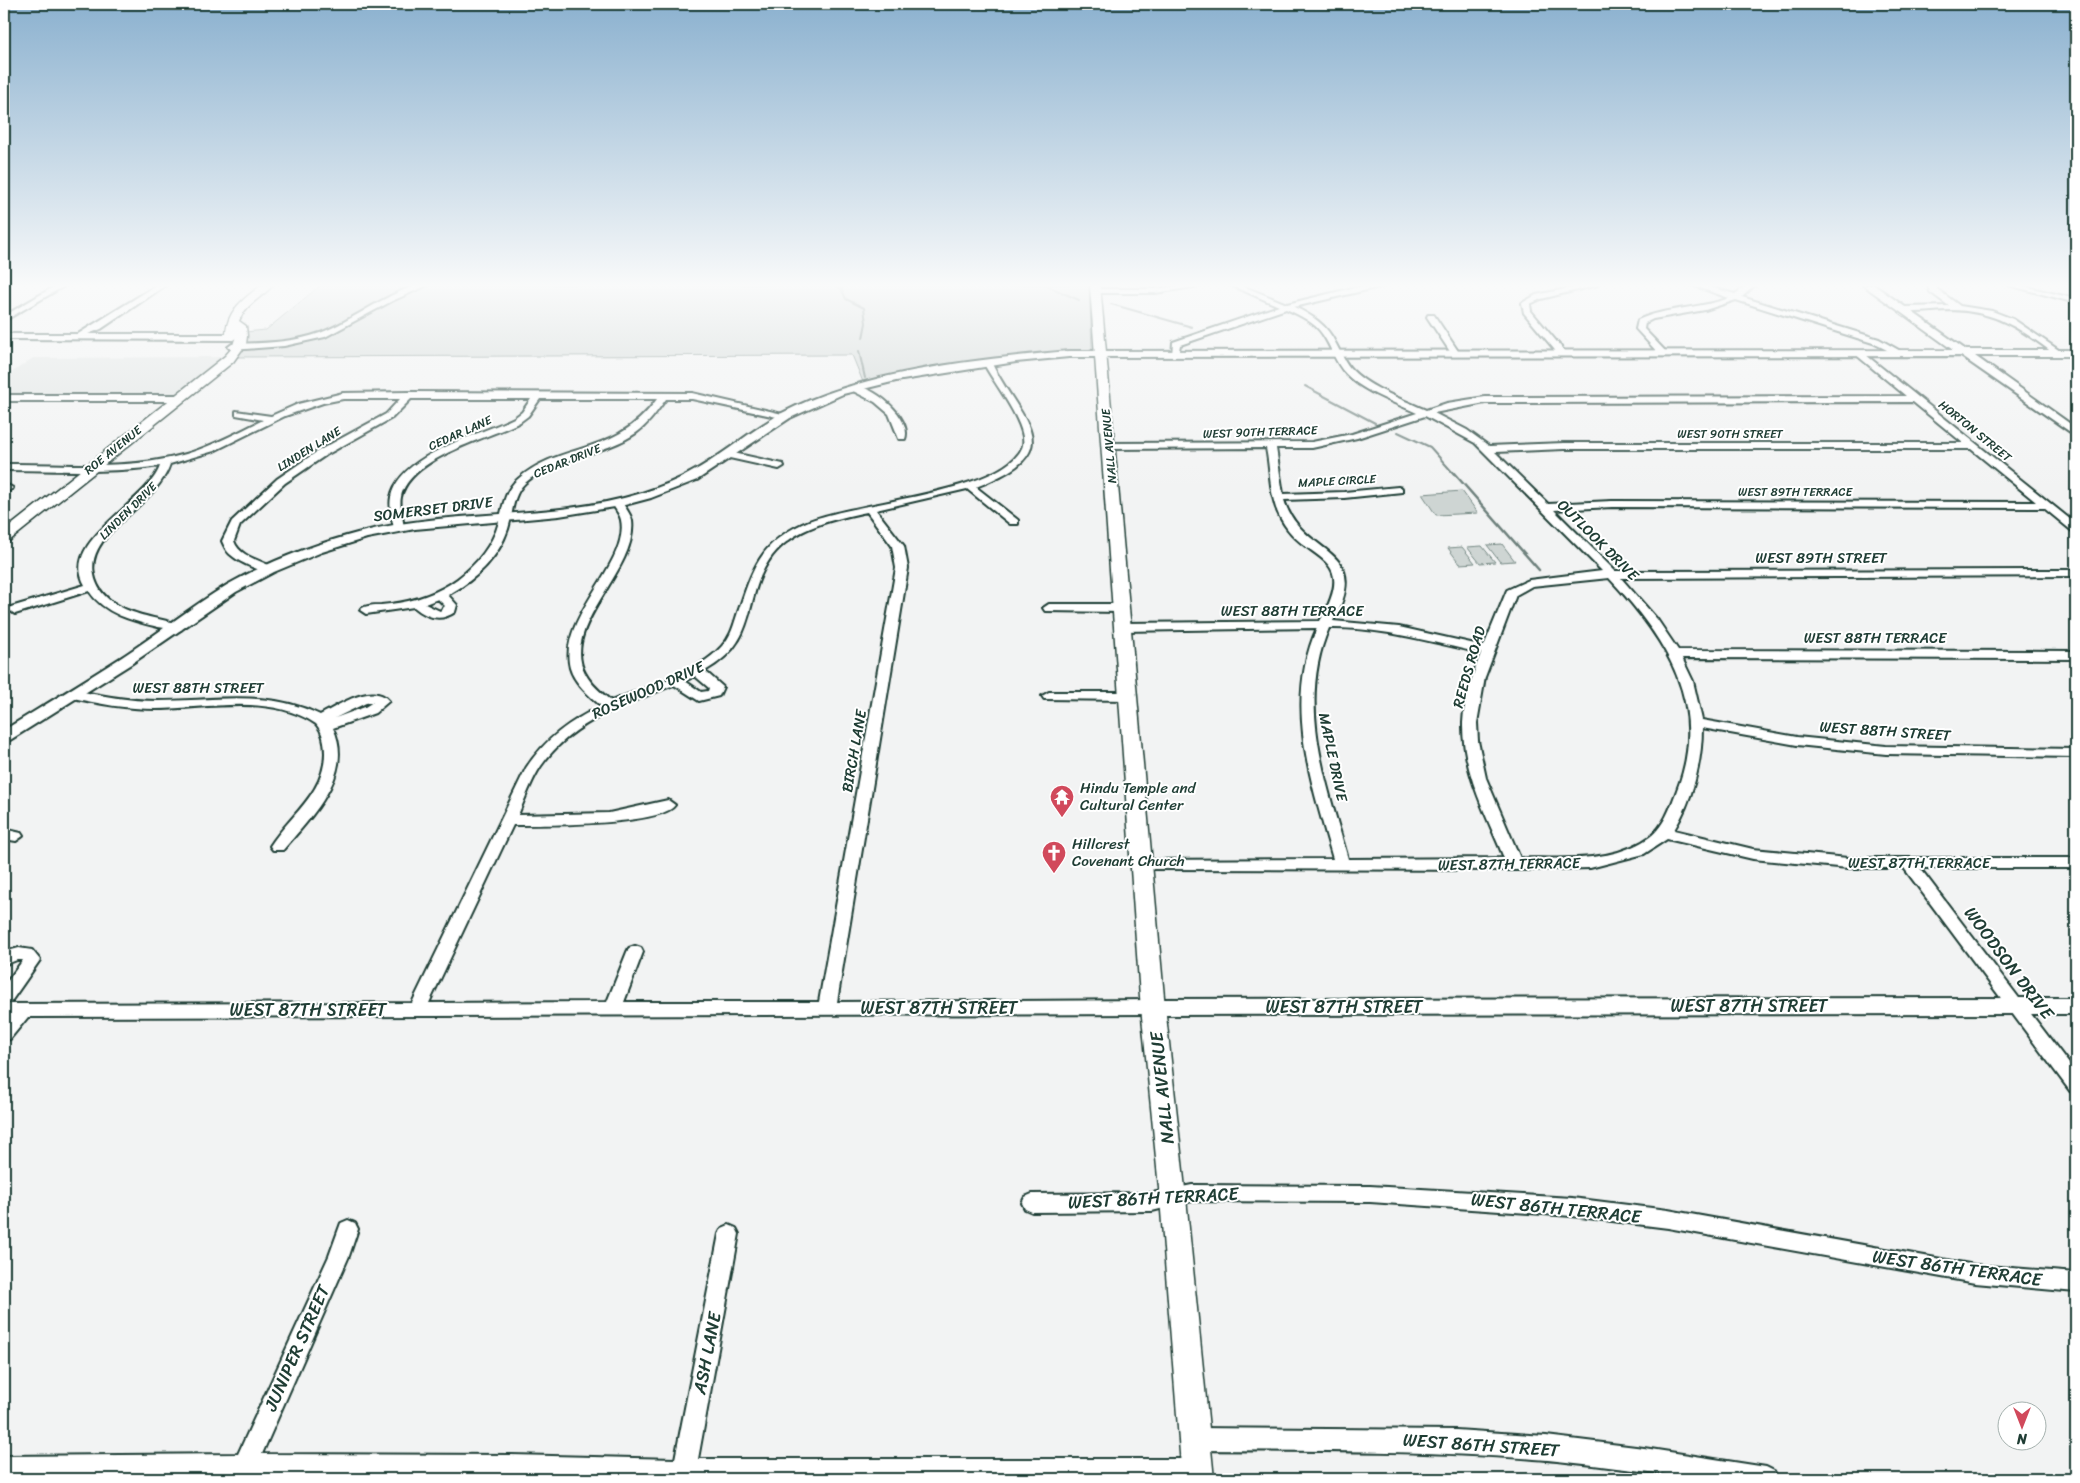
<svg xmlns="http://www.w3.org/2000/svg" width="2080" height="1483" viewBox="0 0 2080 1483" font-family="Sriracha,sans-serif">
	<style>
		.built { fill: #e0e4e3 }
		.green { fill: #ced5d3; stroke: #768984 }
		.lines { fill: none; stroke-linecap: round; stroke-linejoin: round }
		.stream-far1 { stroke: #6d807b; stroke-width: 2 }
		.stream { stroke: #6d807b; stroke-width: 2.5 }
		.minor-casing { stroke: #1f3d34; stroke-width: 4 }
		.tertiary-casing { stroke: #1f3d34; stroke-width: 4 }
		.secondary-casing { stroke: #1f3d34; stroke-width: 3 }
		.minor { fill: #fff; fill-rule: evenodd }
		.tertiary { fill: #fff; fill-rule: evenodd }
		.secondary { fill: #fff; fill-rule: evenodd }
		.labels { text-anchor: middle; stroke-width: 4; stroke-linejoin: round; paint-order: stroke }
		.far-street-label { font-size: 12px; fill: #1f3d34; stroke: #fff }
		.street-label { font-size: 15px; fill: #1f3d34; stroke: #fff }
		.poi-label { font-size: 15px; fill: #1f3d34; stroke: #fff; text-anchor: start }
		.near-street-label { font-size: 18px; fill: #1f3d34; stroke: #fff }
	</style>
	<rect width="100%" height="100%" fill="#f2f3f3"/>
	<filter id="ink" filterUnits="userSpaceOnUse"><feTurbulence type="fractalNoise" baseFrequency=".02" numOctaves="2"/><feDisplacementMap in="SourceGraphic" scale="10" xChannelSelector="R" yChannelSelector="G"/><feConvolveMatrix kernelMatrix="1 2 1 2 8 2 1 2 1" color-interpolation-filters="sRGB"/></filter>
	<g filter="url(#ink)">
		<!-- built -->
		<path class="built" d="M 221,357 L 177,394 L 172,396 L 4,396 L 4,378 L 33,358 Z"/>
		<!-- green -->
		<path class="green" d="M 321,285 L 1089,285 L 1092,348 L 1086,351 C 1010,354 937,368 863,382 L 852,355 L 234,357 L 245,332 L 266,330 Z
			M 1462,491 L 1478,513 L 1436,515 L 1422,494 Z
			M 1502,544 L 1515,561 L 1500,562 L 1487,545 Z
			M 1482,546 L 1495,562 L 1480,563 L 1467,547 Z
			M 1462,547 L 1475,563 L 1460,564 L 1448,548 Z"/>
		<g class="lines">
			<!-- stream-far1 -->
			<path class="stream-far1" d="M 834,285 L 841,288 L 846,299 L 864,308 L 866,323 L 863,338
				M 1045,285 L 1079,300
				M 1111,304 L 1192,327
				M 859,351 L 865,378
				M 1305,386 L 1375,423
				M 1398,432 L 1430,447 L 1454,474"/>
			<!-- stream -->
			<path class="stream" d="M 1453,472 L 1539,570"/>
			<defs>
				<path id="minor" d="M 57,285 L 66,285 L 4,321 L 4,316 Z
					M 157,285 L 166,285 L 101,329 L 88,334 L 233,334 L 237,337 L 233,340 L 4,339 L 4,334 L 78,334 Z
					M 417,285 L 428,285 L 392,301 L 325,337 L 284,346 L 232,350 L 228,347 L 232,344 C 261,343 292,343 320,333 C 354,320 382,296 417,285 Z
					M 1186,285 L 1206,285 L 1155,293 L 1095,293 L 1091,291 L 1095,289 L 1155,289 Z
					M 1230,285 L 1240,285 L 1287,304 L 1357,287 L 1388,285 L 1294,307 C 1312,315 1327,325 1336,344 C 1341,353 1345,363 1352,370 C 1371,389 1402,399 1426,410 L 1447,403 L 1485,397 L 1906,396 L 1854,353 L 1861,351 L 2076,524 L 2076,532 L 2072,531 L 2044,508 L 1612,507 L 1554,510 L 1615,571 L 2076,570 L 2076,576 L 1621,578 L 1657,619 L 1678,650 L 2076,651 L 2076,659 L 1682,658 L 1693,681 L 1702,720 L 1797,737 L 1886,746 L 2076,749 L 2076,757 L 1886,754 L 1797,745 L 1702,728 C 1702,763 1692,801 1674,830 L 1753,849 L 1848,858 L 2076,858 L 2076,868 L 1920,868 L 2076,1073 L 2076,1093 L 2070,1091 L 1904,868 L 1848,868 L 1753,859 L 1667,839 L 1644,854 L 1590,868 L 1515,870 L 1137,869 L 1134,865 L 1137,861 L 1142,860 L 1333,859 C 1312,784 1283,704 1317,628 L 1123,631 L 1117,627 L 1123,623 L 1320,621 C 1360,551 1306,565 1281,519 C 1269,498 1271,472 1266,448 L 1109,449 L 1104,446 L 1109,443 L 1312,442 L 1352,434 L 1417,413 C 1394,402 1365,393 1346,374 C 1335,363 1332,348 1323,335 C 1315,322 1299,315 1286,309 L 1180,345 L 1178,356 L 1172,356 L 1173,342 L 1279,306 ZM 1913,402 L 1963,443 L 1564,443 L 1489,446 L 1467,430 L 1434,413 L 1485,403 ZM 1425,416 L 1475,443 L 1602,571 L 1529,580 L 1507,590 L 1484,646 L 1399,627 L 1333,621 C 1375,545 1302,558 1284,500 L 1344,498 L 1402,492 L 1402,488 L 1398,487 L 1344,492 L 1283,494 L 1276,448 L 1312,448 L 1357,438 ZM 1564,449 L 1971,449 L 2036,502 L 1612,501 L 1548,504 L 1495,452 ZM 1609,578 C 1666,639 1710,705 1677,790 C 1669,811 1663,831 1642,842 C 1605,863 1560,858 1520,858 L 1486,778 L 1478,741 L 1477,723 L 1485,677 L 1516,595 L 1532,586 ZM 1329,628 C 1380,627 1431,642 1481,653 C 1473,675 1464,699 1463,723 C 1462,771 1487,816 1504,858 L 1348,859 C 1327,784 1296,704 1329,628 Z
					M 1585,285 L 1598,285 L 1541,299 L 1530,304 L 1531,311 L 1566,353 L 1559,355 L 1524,313 L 1522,303 L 1536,295 Z
					M 1692,285 L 1703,285 L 1735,294 L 1747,285 L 1755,285 L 1742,297 L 1879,339 L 1904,353 L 1897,355 L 1873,343 L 1736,300 L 1705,310 L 1653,319 L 1645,323 L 1644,329 L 1667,353 L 1660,355 L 1636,329 L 1638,320 C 1666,307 1700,309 1729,298 Z
					M 1928,285 L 1936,285 L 1937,289 L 1960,306 L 1992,311 L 2013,319 L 2063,353 L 2056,355 C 2021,329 1996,311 1951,310 C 1934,310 1916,314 1900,311 L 1900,307 L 1903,307 L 1949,306 L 1930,292 Z
					M 2008,285 L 2020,285 L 2076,299 L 2076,303 Z
					M 1428,315 L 1434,315 L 1460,354 L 1459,356 L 1453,356 L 1427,317 Z
					M 988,361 L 992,364 C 1024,426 1070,450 976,487 L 1018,520 L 1018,524 L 1010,524 L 967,489 L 876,510 L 904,546 L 908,568 L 837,1002 L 1153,1000 L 1159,1002 L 1162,1007 L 1159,1012 L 1153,1014 L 28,1017 L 10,1039 L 4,1041 L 4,1022 L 8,1018 L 4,1017 L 4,1004 L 412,1003 L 526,768 C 545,739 570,721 601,706 C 590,696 574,683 570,668 C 557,617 630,564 621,520 C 620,514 614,508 612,503 L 613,501 L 621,501 C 624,506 631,514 632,521 C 638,571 560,625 585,673 C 591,685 602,693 611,701 C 645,687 698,674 722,646 C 731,637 734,624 738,612 C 752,571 759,544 802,524 C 850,501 1000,495 1022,448 C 1031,429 993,382 984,364 ZM 867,512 L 892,546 L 896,568 L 819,1002 L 624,1002 L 643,952 L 641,948 L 635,946 L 629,948 L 627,952 L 607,1002 L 429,1003 L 513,825 C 540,825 661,826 675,805 L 668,800 L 609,813 L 518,815 C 525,799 531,781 541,766 C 572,721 626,704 674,685 L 699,701 L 719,696 L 723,687 L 705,671 C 762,639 741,598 772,556 C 794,528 833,519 867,512 ZM 695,676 L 709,688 L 708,691 L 701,692 L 685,681 Z
					M 851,386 C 871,383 913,418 905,439 L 899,439 L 889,414 L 875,402 L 851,390 Z
					M 409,392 L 692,393 L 791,416 L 786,419 L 692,399 L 666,399 C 657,411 649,424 636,433 C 603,456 556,456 525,483 C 512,495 513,514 508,529 C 498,559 475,580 448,595 L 457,605 L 455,612 C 441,622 427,618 414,607 L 366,614 L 360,610 C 365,605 374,605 381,605 C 406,603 429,597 450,584 C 470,571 487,553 496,531 C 503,513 502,492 518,479 C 563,440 615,458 657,399 L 540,399 L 528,416 L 520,422 C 488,439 410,457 401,497 C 399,506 403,519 404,528 L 399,531 L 394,528 C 392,519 389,507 391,497 C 400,454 478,436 514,418 L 522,412 L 531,399 L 411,399 L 392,418 L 326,455 L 285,483 L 240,525 L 234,541 C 239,556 259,560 273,567 L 273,571 C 263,574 239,562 231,555 C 226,551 225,547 222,541 L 232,521 L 277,479 L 318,451 L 386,414 L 400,399 L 343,399 L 323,403 L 285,416 L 214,451 L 170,464 C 156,508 85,531 94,575 C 101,612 152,617 181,624 L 183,627 L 181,630 C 174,631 166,628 158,627 C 133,621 104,614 89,591 L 15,614 L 9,610 L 11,607 L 85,585 C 59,540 147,504 160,466 C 108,474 56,470 4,470 L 4,464 C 64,463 127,471 186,454 C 213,446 238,432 263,420 L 236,415 L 236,411 L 271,416 L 298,404 L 343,393 ZM 438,599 L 445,606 L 440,611 L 425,604 Z
					M 4,395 L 178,395 L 183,398 L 178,401 L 4,401 Z
					M 729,452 L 783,464 L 784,466 L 779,469 L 725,457 L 724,455 Z
					M 4,483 L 13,488 L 4,494 Z
					M 1049,604 L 1121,604 L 1127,608 L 1121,612 L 1045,611 L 1043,608 Z
					M 74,690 C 102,696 129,701 158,701 C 212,701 269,689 320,715 C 337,706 374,681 389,701 L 375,713 L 333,728 C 355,774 311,817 283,850 L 273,850 L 270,846 C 290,815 325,793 325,753 C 325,743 323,732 316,724 C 270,693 207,709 156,709 C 127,709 98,704 69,697 L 67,694 ZM 373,702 L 365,707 L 335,718 L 366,703 Z
					M 1049,692 L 1129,692 L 1136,696 L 1129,700 L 1044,699 L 1042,696 Z
					M 4,829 L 21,833 L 23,836 L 16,841 L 4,839 Z
					M 19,948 L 32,950 L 40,960 L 10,1003 L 4,1004 L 4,986 L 23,960 L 17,960 L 4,965 L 4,952 Z
					M 1192,1185 L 1370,1186 L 1572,1198 L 1668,1210 L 1975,1265 L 2076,1273 L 2076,1292 L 1975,1283 L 1668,1228 L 1572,1216 L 1370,1202 L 1192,1201 L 1152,1211 L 1032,1212 L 1025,1209 L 1022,1203 L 1025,1197 L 1032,1194 L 1152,1193 Z
					M 348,1220 L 355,1223 L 358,1229 L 349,1256 L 262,1454 L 511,1455 L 675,1459 L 719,1234 L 722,1228 L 729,1225 L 736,1228 L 739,1234 L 698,1459 L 1197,1459 L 1205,1463 L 1209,1471 L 1205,1479 L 4,1479 L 4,1456 L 238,1454 L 329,1256 L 341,1223 Z
					M 1194,1428 L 1456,1430 L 1546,1436 L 1644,1448 L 1766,1467 L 1774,1471 L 1778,1479 C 1695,1483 1616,1465 1534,1459 C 1421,1450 1307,1451 1194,1450 L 1186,1447 L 1183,1439 L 1186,1431 Z"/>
				<path id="tertiary" d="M 1863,285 L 1874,285 L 1966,350 L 2076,350 L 2076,356 L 1975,356 L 2076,428 L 2076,436 L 1961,356 L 1069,357 L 1016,362 L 896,381 L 843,394 L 790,418 L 697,480 L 651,498 L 621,506 L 559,516 L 415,529 L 367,538 L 322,552 L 274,572 L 236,592 L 131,664 L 10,740 L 4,742 L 4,730 C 43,706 83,682 122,657 C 157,634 191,607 227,585 C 269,561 315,544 361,532 C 453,508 551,521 642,493 C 657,488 676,481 690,473 C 722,456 750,431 782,413 C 862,371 979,359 1069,351 L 1953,350 Z
					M 2076,998 L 2076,1014 L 1153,1015 L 1146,1012 L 1143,1007 L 1146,1002 L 1153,999 Z"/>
				<path id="secondary" d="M 262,285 L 273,285 C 262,298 245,304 239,321 L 246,326 L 247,336 L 246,344 L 233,362 L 9,541 L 4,542 L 4,531 L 225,356 L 232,348 L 236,336 L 228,336 L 226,334 C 227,311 244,298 262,285 Z
					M 1090,285 L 1100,285 L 1164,997 L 1186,1198 L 1214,1479 L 1182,1479 L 1160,1198 L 1140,997 Z"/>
			</defs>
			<!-- minor casing -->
			<use href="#minor" class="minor-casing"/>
			<!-- tertiary casing -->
			<use href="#tertiary" class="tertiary-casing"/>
			<!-- secondary casing -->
			<use href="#secondary" class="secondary-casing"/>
			<!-- minor -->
			<use href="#minor" class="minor"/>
			<!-- tertiary -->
			<use href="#tertiary" class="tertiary"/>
			<!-- secondary -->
			<use href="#secondary" class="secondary"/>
		</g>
	</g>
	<!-- sky -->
	<linearGradient id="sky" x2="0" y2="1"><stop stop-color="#8bb1cf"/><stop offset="0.58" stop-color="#f9fafa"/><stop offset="1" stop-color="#f9fafa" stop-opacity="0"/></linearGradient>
	<rect width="2080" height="492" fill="url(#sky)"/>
	<!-- icons -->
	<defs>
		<symbol id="temple-pin" viewBox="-11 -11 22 30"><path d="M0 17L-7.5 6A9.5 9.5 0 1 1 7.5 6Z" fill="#d1495b" stroke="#fff"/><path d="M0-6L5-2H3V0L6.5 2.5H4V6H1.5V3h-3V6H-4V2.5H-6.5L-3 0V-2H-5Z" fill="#fff"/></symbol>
		<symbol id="church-pin" viewBox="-11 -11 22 30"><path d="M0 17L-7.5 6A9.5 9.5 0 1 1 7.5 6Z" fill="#d1495b" stroke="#fff"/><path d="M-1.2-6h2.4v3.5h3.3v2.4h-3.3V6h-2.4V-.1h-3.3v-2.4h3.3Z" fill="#fff"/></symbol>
	</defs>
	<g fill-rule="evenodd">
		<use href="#temple-pin" x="1048" y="783" width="28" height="38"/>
		<use href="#church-pin" x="1040" y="839" width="28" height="38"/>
	</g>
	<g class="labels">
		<!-- far-street labels -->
		<g class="far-street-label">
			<text transform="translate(1975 431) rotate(39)" y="4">HORTON STREET</text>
			<text transform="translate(1260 432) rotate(-2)" y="4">WEST 90TH TERRACE</text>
			<text transform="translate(460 433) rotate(-24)" y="4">CEDAR LANE</text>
			<text x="1730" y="438">WEST 90TH STREET</text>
			<text transform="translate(1109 446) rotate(-95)" y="4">NALL AVENUE</text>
			<text transform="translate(309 449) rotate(-32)" y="4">LINDEN LANE</text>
			<text transform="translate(113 450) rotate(-39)" y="4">ROE AVENUE</text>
			<text transform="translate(567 461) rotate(-22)" y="4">CEDAR DRIVE</text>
			<text transform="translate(1337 481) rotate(-3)" y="4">MAPLE CIRCLE</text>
			<text x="1795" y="496">WEST 89TH TERRACE</text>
			<text transform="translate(128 511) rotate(-45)" y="4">LINDEN DRIVE</text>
		</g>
		<!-- street labels -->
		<g class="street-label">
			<text transform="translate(433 509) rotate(-7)" y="5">SOMERSET DRIVE</text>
			<text transform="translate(1598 540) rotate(45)" y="5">OUTLOOK DRIVE</text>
			<text x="1821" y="563">WEST 89TH STREET</text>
			<text x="1292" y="616">WEST 88TH TERRACE</text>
			<text x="1875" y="643">WEST 88TH TERRACE</text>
			<text transform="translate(1469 667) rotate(-74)" y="5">REEDS ROAD</text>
			<text x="198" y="693">WEST 88TH STREET</text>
			<text transform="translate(648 690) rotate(-24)" y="5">ROSEWOOD DRIVE</text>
			<text transform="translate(1885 731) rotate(4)" y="5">WEST 88TH STREET</text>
			<text transform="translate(854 751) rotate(-80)" y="5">BIRCH LANE</text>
			<text transform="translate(1333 757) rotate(78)" y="5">MAPLE DRIVE</text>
			<text x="1919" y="868">WEST 87TH TERRACE</text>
			<text transform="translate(1509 864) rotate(-1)" y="5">WEST 87TH TERRACE</text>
		</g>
		<!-- poi labels -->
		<g class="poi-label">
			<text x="1080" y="793">Hindu Temple and<tspan x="1080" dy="17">Cultural Center</tspan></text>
			<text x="1072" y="849">Hillcrest<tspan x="1072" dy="17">Covenant Church</tspan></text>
		</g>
		<!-- near-street labels -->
		<g class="near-street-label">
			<text transform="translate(2009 963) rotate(53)" y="6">WOODSON DRIVE</text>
			<text x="1749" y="1012">WEST 87TH STREET</text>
			<text x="1344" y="1013">WEST 87TH STREET</text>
			<text x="939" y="1014">WEST 87TH STREET</text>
			<text x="308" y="1016">WEST 87TH STREET</text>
			<text transform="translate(1162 1088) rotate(-96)" y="6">NALL AVENUE</text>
			<text transform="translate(1153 1198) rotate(-3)" y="6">WEST 86TH TERRACE</text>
			<text transform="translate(1556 1208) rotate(6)" y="6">WEST 86TH TERRACE</text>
			<text transform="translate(1957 1268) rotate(8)" y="6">WEST 86TH TERRACE</text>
			<text transform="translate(297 1348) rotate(-66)" y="6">JUNIPER STREET</text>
			<text transform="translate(707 1353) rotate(-79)" y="6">ASH LANE</text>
			<text transform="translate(1481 1445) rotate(4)" y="6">WEST 86TH STREET</text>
		</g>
	</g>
	<!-- margin -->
	<rect width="2080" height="1483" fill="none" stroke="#fff" stroke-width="20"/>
	<rect x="10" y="10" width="2060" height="1463" fill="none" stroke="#1f3d34" stroke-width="2" filter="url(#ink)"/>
	<!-- north arrow -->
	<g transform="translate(2022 1426) rotate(180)"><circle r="24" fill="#ffffff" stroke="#a5b1ae"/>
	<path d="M0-4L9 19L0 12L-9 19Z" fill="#d1495b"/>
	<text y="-8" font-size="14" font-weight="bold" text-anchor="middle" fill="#1f3d34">N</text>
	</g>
</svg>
